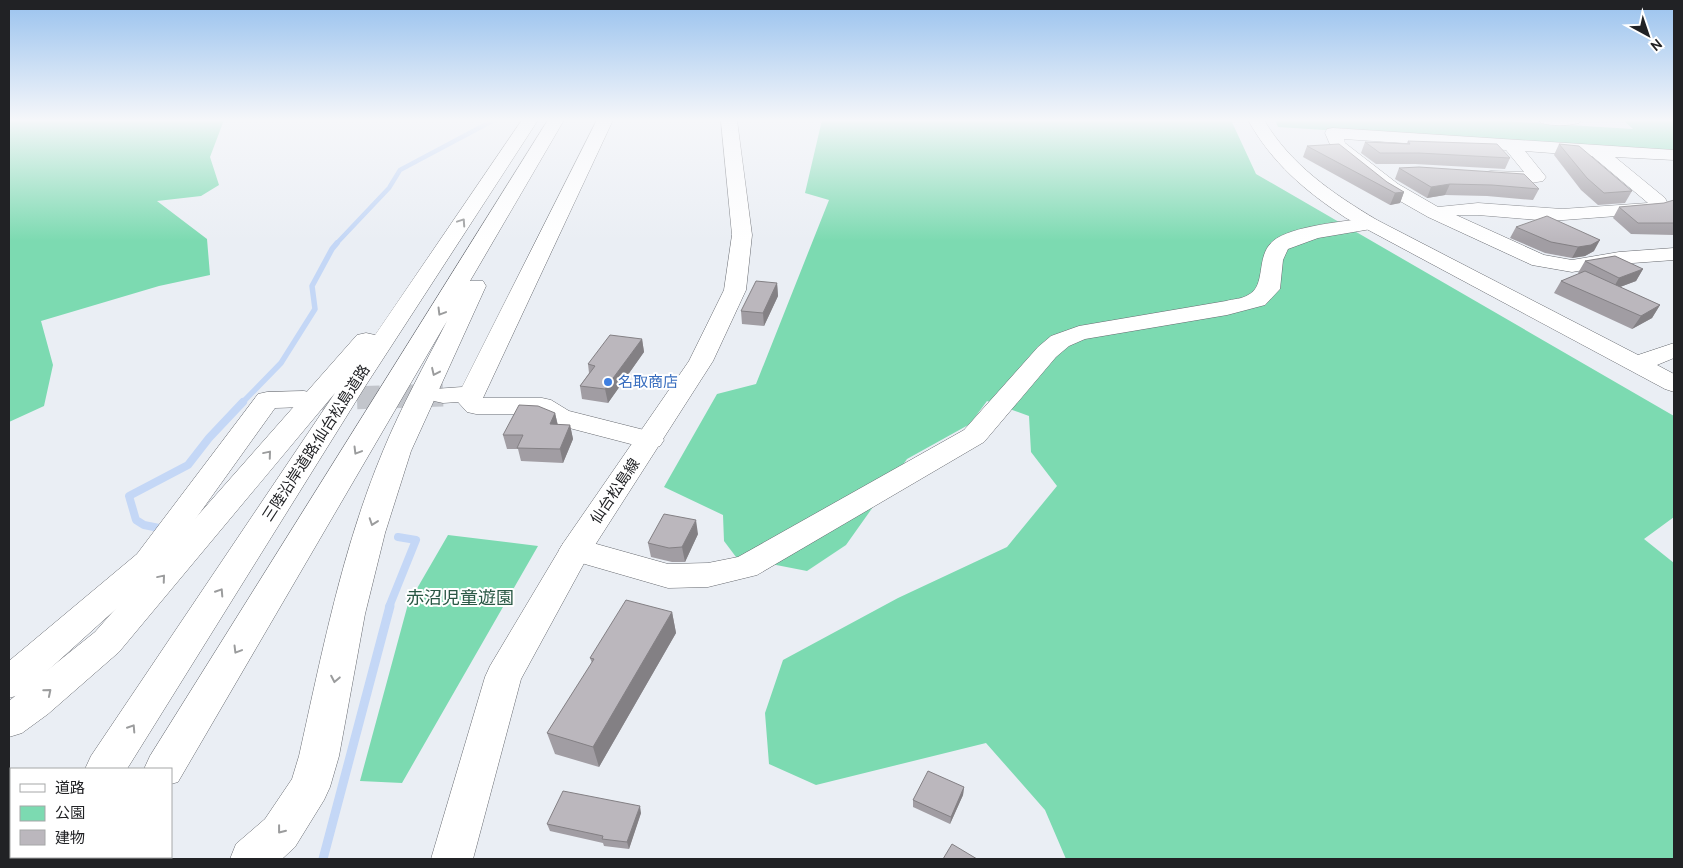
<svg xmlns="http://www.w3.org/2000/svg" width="1683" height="868" viewBox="0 0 1683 868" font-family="Cabin,'Noto Sans JP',sans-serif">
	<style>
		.green { fill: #7cdab1 }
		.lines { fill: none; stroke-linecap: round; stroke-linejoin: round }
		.stream-far3 { stroke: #c4d7f6; stroke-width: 4.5 }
		.stream-far2 { stroke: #c4d7f6; stroke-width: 5.5 }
		.stream-far1 { stroke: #c4d7f6; stroke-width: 8 }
		.stream { stroke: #c4d7f6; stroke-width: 9 }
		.street-tunnel { stroke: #c2c5cb; stroke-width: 23; stroke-dasharray: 23 12; stroke-linecap: butt }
		.street-casing { stroke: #676a70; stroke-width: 1 }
		.secondary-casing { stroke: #676a70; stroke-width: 1 }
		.primary-casing { stroke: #676a70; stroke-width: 1 }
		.highway-casing { stroke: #676a70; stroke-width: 1 }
		.street { fill: #fff; fill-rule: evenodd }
		.secondary { fill: #fff; fill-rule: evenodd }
		.primary { fill: #fff; fill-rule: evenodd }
		.highway { fill: #fff; fill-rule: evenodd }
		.wall { fill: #a19da3 }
		.shaded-wall { fill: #838084 }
		.building { fill: #bbb7bd; stroke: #838084 }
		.oneway { stroke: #9b9c9d }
		.shop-dot { fill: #3f7fe0; stroke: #fff; stroke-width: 2 }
		.labels { text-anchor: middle; stroke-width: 4; stroke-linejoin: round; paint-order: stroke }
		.shop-label { font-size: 15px; fill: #366cbe; stroke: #fff; text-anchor: start }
		.street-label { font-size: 15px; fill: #212225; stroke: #fff }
		.near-park-label { font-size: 18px; fill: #2a5845; stroke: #fff }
	</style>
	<rect width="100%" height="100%" fill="#eaeef4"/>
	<!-- green -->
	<path class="green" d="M 9,120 L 224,120 L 210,157 L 219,185 L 201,196 L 157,201 L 207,239 L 210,275 L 159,286 L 41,321 L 53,365 L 44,406 L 9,422 Z
		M 822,120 L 1231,120 L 1256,174 L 1674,416 L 1674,517 L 1644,539 L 1674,563 L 1674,859 L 1066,859 L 1045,810 L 986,743 L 816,785 L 769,764 L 765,713 L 783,660 L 898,598 L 1007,547 L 1057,486 L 1031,452 L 1029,416 L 987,401 L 970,424 L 907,459 L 846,545 L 807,571 L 736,557 L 724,541 L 723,515 L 664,487 L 717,394 L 756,384 L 829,200 L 805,193 Z
		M 1275,120 L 1489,120 L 1633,129 L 1623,120 L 1674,120 L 1674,152 L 1278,127 Z
		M 448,535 L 538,546 L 402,783 L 360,781 L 408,604 Z"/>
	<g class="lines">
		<!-- stream-far3 -->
		<path class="stream-far3" d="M 336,244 L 389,188 L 400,170 L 494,120"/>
		<!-- stream-far2 -->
		<path class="stream-far2" d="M 242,403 L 281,363 L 315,309 L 312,286 L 332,249 L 337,243"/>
		<!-- stream-far1 -->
		<path class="stream-far1" d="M 159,528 L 144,525 L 136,520 L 129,496 L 188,465 L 209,438 L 243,402
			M 389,607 L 416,540 L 398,537"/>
		<!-- stream -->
		<path class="stream" d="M 323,859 L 390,606"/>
		<!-- street-tunnel -->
		<path class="street-tunnel" d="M 322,399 L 443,395"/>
		<defs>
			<path id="street" d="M 597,120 L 613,120 L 483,398 L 542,398 L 551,400 L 569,411 L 660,434 L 664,440 L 660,446 L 650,449 L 550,423 L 536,414 L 476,414 L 467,412 L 458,402 L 443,403 L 434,401 L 430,395 L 434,389 L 462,387 Z
				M 1539,120 L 1581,120 L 1579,123 C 1567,126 1553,126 1541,123 Z
				M 1333,128 L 1674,150 L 1674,160 L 1615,157 L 1665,198 L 1669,206 L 1666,210 L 1657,213 L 1550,221 L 1478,215 L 1456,215 L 1544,255 L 1572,260 L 1619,252 L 1674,248 L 1674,260 L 1619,264 L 1572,272 L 1532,265 L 1428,217 L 1384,192 L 1332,149 L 1325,133 L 1327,129 ZM 1344,139 L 1506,150 L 1524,172 L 1491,171 L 1485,172 L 1482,176 L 1485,180 L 1491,181 L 1531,183 L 1543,181 L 1546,177 L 1525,151 L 1592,156 L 1648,203 L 1562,209 L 1478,203 L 1438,207 L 1398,184 L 1345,143 Z
				M 1370,218 L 1377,220 L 1380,224 L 1377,228 L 1318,238 L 1288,249 L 1283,260 L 1280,289 L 1265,305 L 1227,315 L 1085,339 L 1069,346 L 1056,357 L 984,442 L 757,575 L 708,587 L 668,588 L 564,558 L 559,550 L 564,542 L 575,538 L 668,564 L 708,563 L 738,557 L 964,430 L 1038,347 L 1051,336 L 1079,326 L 1226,301 C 1233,299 1242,299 1248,295 C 1267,286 1255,256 1273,241 C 1291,226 1345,221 1370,218 Z
				M 304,391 L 313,393 L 317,399 L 313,405 L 304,407 L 275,408 L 159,570 L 22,694 L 9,698 L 9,661 L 137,554 L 258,394 L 267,392 Z"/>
			<path id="secondary" d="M 1248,120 L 1264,120 C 1291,165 1332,193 1377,220 L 1638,355 L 1674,343 L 1674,358 L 1657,365 L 1674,374 L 1674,392 L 1665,389 L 1346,218 C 1305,191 1272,163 1248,120 Z"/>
			<path id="primary" d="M 721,120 L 737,120 L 752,235 L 746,290 L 713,361 L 588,556 L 521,679 L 473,859 L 431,859 L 485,677 L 490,666 L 564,542 L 689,361 L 724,290 L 732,235 Z"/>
			<path id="highway" d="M 522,120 L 538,120 L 366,385 L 127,769 L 85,769 L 91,756 L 335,393 L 119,652 L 48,714 L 22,733 L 9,737 L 9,701 L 95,632 L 357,335 L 366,333 L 375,335 Z
				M 548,120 L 564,120 L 470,281 L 483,281 L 486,286 L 411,451 L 385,533 L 365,614 L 339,756 L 330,787 L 324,800 L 295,847 L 282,859 L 230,859 L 236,844 L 265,819 L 292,779 L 299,756 C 322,653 342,549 383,451 C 401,407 425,364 447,321 L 178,782 L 171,784 L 171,769 L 144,769 L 150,756 Z
				M 26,857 L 70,857 L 70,859 L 26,859 Z
				M 89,857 L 132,857 L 132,859 L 89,859 Z"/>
		</defs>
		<!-- street casing -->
		<use href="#street" class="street-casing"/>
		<!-- secondary casing -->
		<use href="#secondary" class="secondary-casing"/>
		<!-- primary casing -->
		<use href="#primary" class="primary-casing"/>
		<!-- highway casing -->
		<use href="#highway" class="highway-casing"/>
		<!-- street -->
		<use href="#street" class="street"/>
		<!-- secondary -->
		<use href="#secondary" class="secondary"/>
		<!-- primary -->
		<use href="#primary" class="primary"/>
		<!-- highway -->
		<use href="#highway" class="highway"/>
	</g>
	<!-- wall -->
	<path class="wall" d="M 1408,141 L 1510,158 L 1505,169 L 1415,164 L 1376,164 L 1361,153 L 1365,142 L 1407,143 Z
		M 1559,144 L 1632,191 L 1625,203 L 1598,205 L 1581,190 L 1554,155 Z
		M 1307,146 L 1387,182 L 1404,192 L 1400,203 L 1390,205 L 1303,157 Z
		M 1399,168 L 1539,189 L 1533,200 L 1487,196 L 1445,195 L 1427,198 L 1395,179 Z
		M 1674,199 L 1674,235 L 1631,234 L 1613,218 L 1619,207 L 1664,203 L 1674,200 Z
		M 1516,227 L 1594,251 L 1585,256 L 1572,258 L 1545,253 L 1510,238 Z
		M 1585,261 L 1643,269 L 1636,281 L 1620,287 L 1660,305 L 1652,318 L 1632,329 L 1554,293 L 1561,281 L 1580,274 L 1578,273 Z
		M 777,283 L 778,296 L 764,326 L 742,324 L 741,311 Z
		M 642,339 L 644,352 L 608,403 L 582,399 L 580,386 L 589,373 L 588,364 Z
		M 555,413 L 558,425 L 570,425 L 573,439 L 563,463 L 521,461 L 518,449 L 507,449 L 503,435 Z
		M 698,534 L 685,562 L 672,562 L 651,557 L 648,543 Z
		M 672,612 L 676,633 L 599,767 L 555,754 L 547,733 L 592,663 L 590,658 Z
		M 964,787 L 963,795 L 950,824 L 913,807 L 913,800 Z
		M 641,813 L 629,849 L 604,846 L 603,843 L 550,831 L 547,824 Z"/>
	<!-- shaded-wall -->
	<path class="shaded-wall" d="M 1450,184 L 1445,195 L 1427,198 L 1431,187 Z
		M 1404,192 L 1400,203 L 1390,205 L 1395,193 Z
		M 1600,240 L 1594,251 L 1585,256 L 1572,258 L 1578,247 Z
		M 1643,269 L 1636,281 L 1612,290 L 1619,278 Z
		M 777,283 L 778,296 L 764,326 L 763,313 Z
		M 1660,305 L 1652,318 L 1632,329 L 1641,316 Z
		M 642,339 L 644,352 L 608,403 L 605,389 Z
		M 555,413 L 558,427 L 550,424 Z
		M 570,425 L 573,439 L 563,463 L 560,449 Z
		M 696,520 L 698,534 L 685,562 L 682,547 Z
		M 672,612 L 676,633 L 599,767 L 593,747 Z
		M 964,787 L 963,795 L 950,824 L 951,817 Z
		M 640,806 L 641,813 L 629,849 L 627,842 Z"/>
	<!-- building -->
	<path class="building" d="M 1408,141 L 1497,144 L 1510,158 L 1419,153 L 1380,153 L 1365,142 L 1410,144 Z
		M 1339,144 L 1387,182 L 1404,192 L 1395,193 L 1307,146 Z
		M 1559,144 L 1579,146 L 1632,191 L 1604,193 L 1587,178 Z
		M 1419,167 L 1524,174 L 1539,189 L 1492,185 L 1450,184 L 1431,187 L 1399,168 Z
		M 1674,199 L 1674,223 L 1638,223 L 1619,207 L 1664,203 L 1674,200 Z
		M 1547,216 L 1600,240 L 1591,245 L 1578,247 L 1551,242 L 1516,227 Z
		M 1615,256 L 1643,269 L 1619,278 L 1585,261 Z
		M 1585,271 L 1660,305 L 1641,316 L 1561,281 Z
		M 756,281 L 777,283 L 763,313 L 741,311 Z
		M 610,335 L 642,339 L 605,389 L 580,386 L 595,366 L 588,364 Z
		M 519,405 L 538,406 L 555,413 L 550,424 L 570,425 L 560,449 L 517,448 L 523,435 L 503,435 Z
		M 664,514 L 696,520 L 682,547 L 669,548 L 648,543 Z
		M 626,600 L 672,612 L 593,747 L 547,733 L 594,659 L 590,658 Z
		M 928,771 L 964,787 L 951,817 L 913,800 Z
		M 563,791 L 640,806 L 627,842 L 602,839 L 603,836 L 547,824 Z
		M 952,844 L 977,859 L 943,859 Z"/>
	<!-- one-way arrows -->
	<defs><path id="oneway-chevron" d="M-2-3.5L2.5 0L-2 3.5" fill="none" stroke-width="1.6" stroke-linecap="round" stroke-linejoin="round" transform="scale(1.25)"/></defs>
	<g class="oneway">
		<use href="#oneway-chevron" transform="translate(462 222) rotate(-56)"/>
		<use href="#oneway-chevron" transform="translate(441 312) rotate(121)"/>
		<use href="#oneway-chevron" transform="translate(435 372) rotate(115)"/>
		<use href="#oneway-chevron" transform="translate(357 451) rotate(121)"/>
		<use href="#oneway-chevron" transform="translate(268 454) rotate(-50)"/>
		<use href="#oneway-chevron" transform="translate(373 522) rotate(109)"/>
		<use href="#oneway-chevron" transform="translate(162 578) rotate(-50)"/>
		<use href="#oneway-chevron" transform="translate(220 592) rotate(-57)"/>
		<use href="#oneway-chevron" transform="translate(237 650) rotate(121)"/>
		<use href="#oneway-chevron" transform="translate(335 679) rotate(101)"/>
		<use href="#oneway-chevron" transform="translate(48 692) rotate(-40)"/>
		<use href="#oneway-chevron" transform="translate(132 728) rotate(-57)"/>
		<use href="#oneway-chevron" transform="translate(281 830) rotate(128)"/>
	</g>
	<!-- sky -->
	<linearGradient id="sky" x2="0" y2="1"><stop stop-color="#99c2ee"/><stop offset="0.5" stop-color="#f6f7fa"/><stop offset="1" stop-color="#f6f7fa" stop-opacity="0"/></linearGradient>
	<rect width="1683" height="241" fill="url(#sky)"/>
	<!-- markers -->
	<circle class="shop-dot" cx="608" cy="382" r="5"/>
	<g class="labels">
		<!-- shop labels -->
		<g class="shop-label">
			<text x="618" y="387">名取商店</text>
		</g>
		<!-- street labels -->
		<g class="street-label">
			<text transform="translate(316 443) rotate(-57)" y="5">三陸沿岸道路;仙台松島道路</text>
			<text transform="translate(615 491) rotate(-56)" y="5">仙台松島線</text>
		</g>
		<!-- near-park labels -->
		<g class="near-park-label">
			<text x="460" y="604">赤沼児童遊園</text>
		</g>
	</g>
	<!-- border -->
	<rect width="1683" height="868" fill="none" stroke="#212225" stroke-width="20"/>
	<!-- legend -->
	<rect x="10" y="768" width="162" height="90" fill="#ffffff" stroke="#a6a7a8"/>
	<rect x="20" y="784" width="25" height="8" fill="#ffffff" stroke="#a6a7a8"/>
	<text x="55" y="793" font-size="15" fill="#212225">道路</text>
	<rect x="20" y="806" width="25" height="15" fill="#7cdab1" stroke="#a6a7a8"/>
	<text x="55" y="818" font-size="15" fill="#212225">公園</text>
	<rect x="20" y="830" width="25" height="15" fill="#bbb7bd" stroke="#a6a7a8"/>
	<text x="55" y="843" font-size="15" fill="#212225">建物</text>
	<!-- north arrow -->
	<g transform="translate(1648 35) rotate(140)" stroke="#ffffff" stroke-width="4" paint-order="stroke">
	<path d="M0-4L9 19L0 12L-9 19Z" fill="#212225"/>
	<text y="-8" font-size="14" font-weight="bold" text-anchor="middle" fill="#212225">N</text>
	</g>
</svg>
